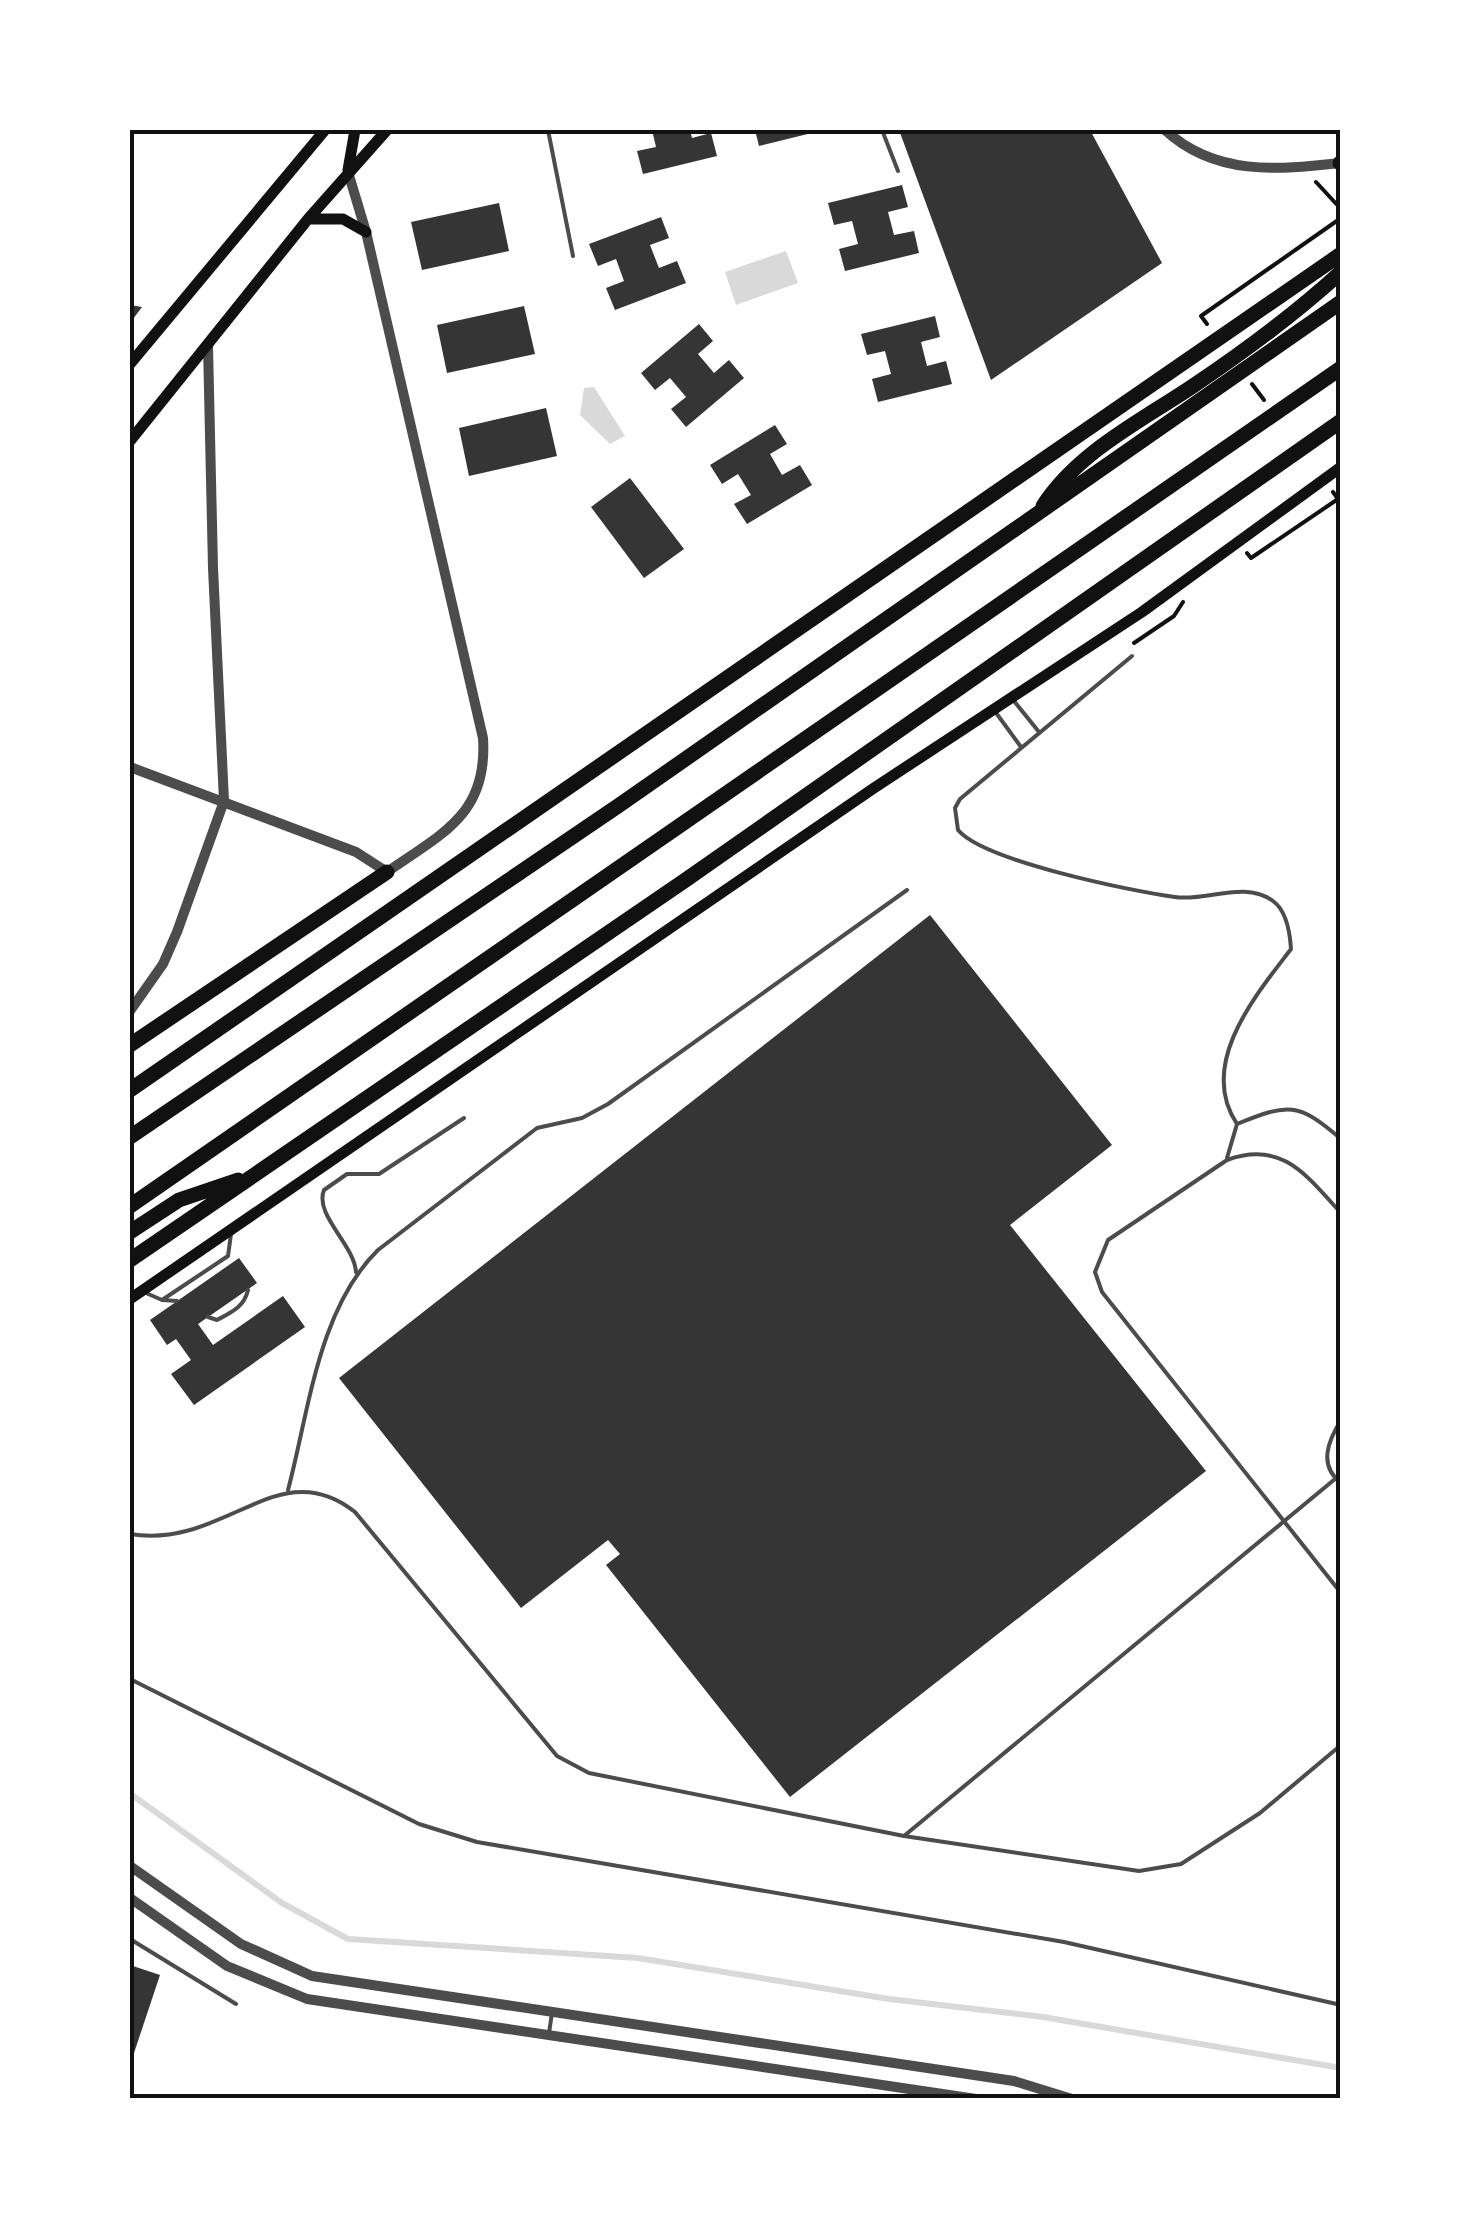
<svg xmlns="http://www.w3.org/2000/svg" width="1471" height="2229" viewBox="0 0 1471 2229" font-family="'DejaVu Sans',sans-serif">
	<style>
		.water { fill: #d9d9d9 }
		.lines { fill: none; stroke-linecap: round; stroke-linejoin: round }
		.stream { stroke: #d9d9d9; stroke-width: 6 }
		.building { fill: #353535 }
		.path { stroke: #111; stroke-width: 4 }
		.service { stroke: #4c4c4c; stroke-width: 4 }
		.tertiary { stroke: #4c4c4c; stroke-width: 10 }
		.secondary { stroke: #111; stroke-width: 11 }
		.motorway { stroke: #111; stroke-width: 15 }
		.neatline { fill: none; stroke: #111; stroke-width: 4 }
	</style>
	<rect width="100%" height="100%" fill="#fff"/>
	<!-- water -->
	<path class="water" d="M 786,251 L 798,283 L 736,305 L 725,272 Z
		M 594,387 L 625,436 L 610,444 L 580,415 L 584,388 Z"/>
	<g class="lines">
		<!-- stream -->
		<path class="stream" d="M 132,1795 L 282,1903 L 348,1939 L 638,1958 L 889,1999 L 1043,2017 L 1341,2068"/>
	</g>
	<!-- building -->
	<path class="building" d="M 652,130 L 690,130 L 692,138 L 711,133 L 717,156 L 643,174 L 637,151 L 656,147 Z
		M 755,130 L 820,130 L 820,131 L 759,146 Z
		M 899,130 L 1090,130 L 1162,263 L 991,380 Z
		M 902,185 L 908,207 L 888,212 L 894,235 L 914,231 L 919,253 L 845,271 L 839,249 L 858,244 L 852,221 L 834,225 L 828,203 Z
		M 499,203 L 509,251 L 422,270 L 411,222 Z
		M 661,217 L 669,238 L 650,245 L 659,268 L 677,261 L 686,283 L 615,310 L 606,288 L 624,281 L 616,259 L 598,266 L 589,244 Z
		M 130,305 L 142,307 L 130,323 Z
		M 524,306 L 535,354 L 447,373 L 437,325 Z
		M 935,316 L 940,337 L 921,342 L 927,366 L 946,361 L 952,384 L 878,402 L 872,379 L 891,374 L 885,351 L 867,355 L 861,334 Z
		M 699,324 L 713,341 L 698,354 L 714,373 L 729,360 L 744,378 L 686,427 L 671,409 L 686,397 L 670,378 L 655,390 L 641,373 Z
		M 546,408 L 557,456 L 469,476 L 459,428 Z
		M 775,425 L 787,444 L 770,454 L 782,475 L 800,465 L 812,485 L 747,524 L 734,504 L 751,495 L 738,474 L 722,484 L 710,465 Z
		M 630,478 L 684,549 L 644,578 L 591,507 Z
		M 930,915 L 1112,1145 L 1010,1225 L 1206,1471 L 790,1797 L 606,1565 L 620,1554 L 608,1540 L 521,1608 L 339,1378 Z
		M 239,1258 L 257,1283 L 198,1324 L 213,1345 L 283,1296 L 305,1327 L 194,1405 L 171,1374 L 191,1360 L 176,1339 L 167,1345 L 150,1320 Z
		M 130,1965 L 160,1975 L 131,2062 L 130,2062 Z"/>
	<g class="lines">
		<!-- path -->
		<path class="path" d="M 1316,182 L 1341,209
			M 1207,324 L 1201,316 L 1341,218
			M 1252,384 L 1264,400
			M 1247,553 L 1251,558 L 1338,499 L 1333,492
			M 1134,643 L 1174,616 L 1183,602"/>
		<!-- service -->
		<path class="service" d="M 548,130 L 573,256
			M 882,130 L 898,171
			M 1132,656 L 960,799 L 955,808 L 958,830 C 984,861 1131,891 1175,897 C 1206,902 1244,880 1273,901 C 1287,911 1290,933 1291,949 C 1256,995 1197,1064 1237,1124 C 1289,1103 1298,1102 1341,1139
			M 1014,701 L 1039,732
			M 994,710 L 1021,747
			M 1227,1158 L 1237,1124
			M 1341,1213 C 1306,1175 1282,1140 1227,1160 L 1108,1240 L 1095,1272 L 1102,1292 L 1341,1593
			M 356,1272 C 354,1244 314,1215 324,1190 L 347,1174 L 379,1174 L 464,1118
			M 146,1293 L 162,1300 L 228,1256 L 231,1234
			M 162,1300 L 177,1301
			M 208,1317 L 217,1320 C 232,1312 244,1307 248,1290
			M 1341,1420 C 1328,1441 1318,1465 1341,1483
			M 288,1490 C 309,1411 318,1309 378,1250 L 537,1128 L 582,1118 L 608,1104 L 907,890
			M 130,1534 C 225,1550 278,1451 355,1512 L 557,1756 L 589,1773 L 904,1836 L 1139,1871 L 1181,1864 L 1260,1813 L 1341,1745
			M 130,1679 L 419,1824 L 477,1842 L 1064,1942 L 1341,2005
			M 904,1836 L 1335,1479
			M 130,1939 L 236,2004
			M 549,2033 L 552,2013"/>
		<!-- tertiary -->
		<path class="tertiary" d="M 1165,130 C 1215,176 1277,170 1340,163
			M 130,767 L 356,852 L 387,872 C 443,833 488,814 483,738 L 366,232 L 348,172
			M 130,1011 L 163,964 L 177,932 L 224,801 L 213,568 L 208,346
			M 130,1866 L 241,1944 L 312,1976 L 1014,2081 L 1072,2099
			M 130,1898 L 227,1966 L 307,1999 L 976,2099"/>
		<!-- secondary -->
		<path class="secondary" d="M 348,170 L 355,130
			M 308,219 L 343,219 L 366,232
			M 130,364 L 325,130
			M 130,441 L 308,219 L 387,130
			M 130,1299 L 874,788 L 1142,612 L 1341,467"/>
		<!-- motorway -->
		<path class="motorway" d="M 1340,163 L 1341,163
			M 1043,506 C 1078,452 1141,421 1193,386 C 1245,351 1295,314 1341,272
			M 130,1045 L 387,872
			M 130,1090 L 1341,254
			M 130,1137 L 618,806 L 1341,302
			M 130,1206 L 1341,368
			M 130,1232 L 179,1200 L 238,1180
			M 130,1260 L 687,879 L 1341,421"/>
	</g>
	<!-- border -->
	<rect width="1471" height="2229" fill="none" stroke="#ffffff" stroke-width="265"/>
	<rect x="132" y="132" width="1206" height="1964" class="neatline"/>
</svg>
